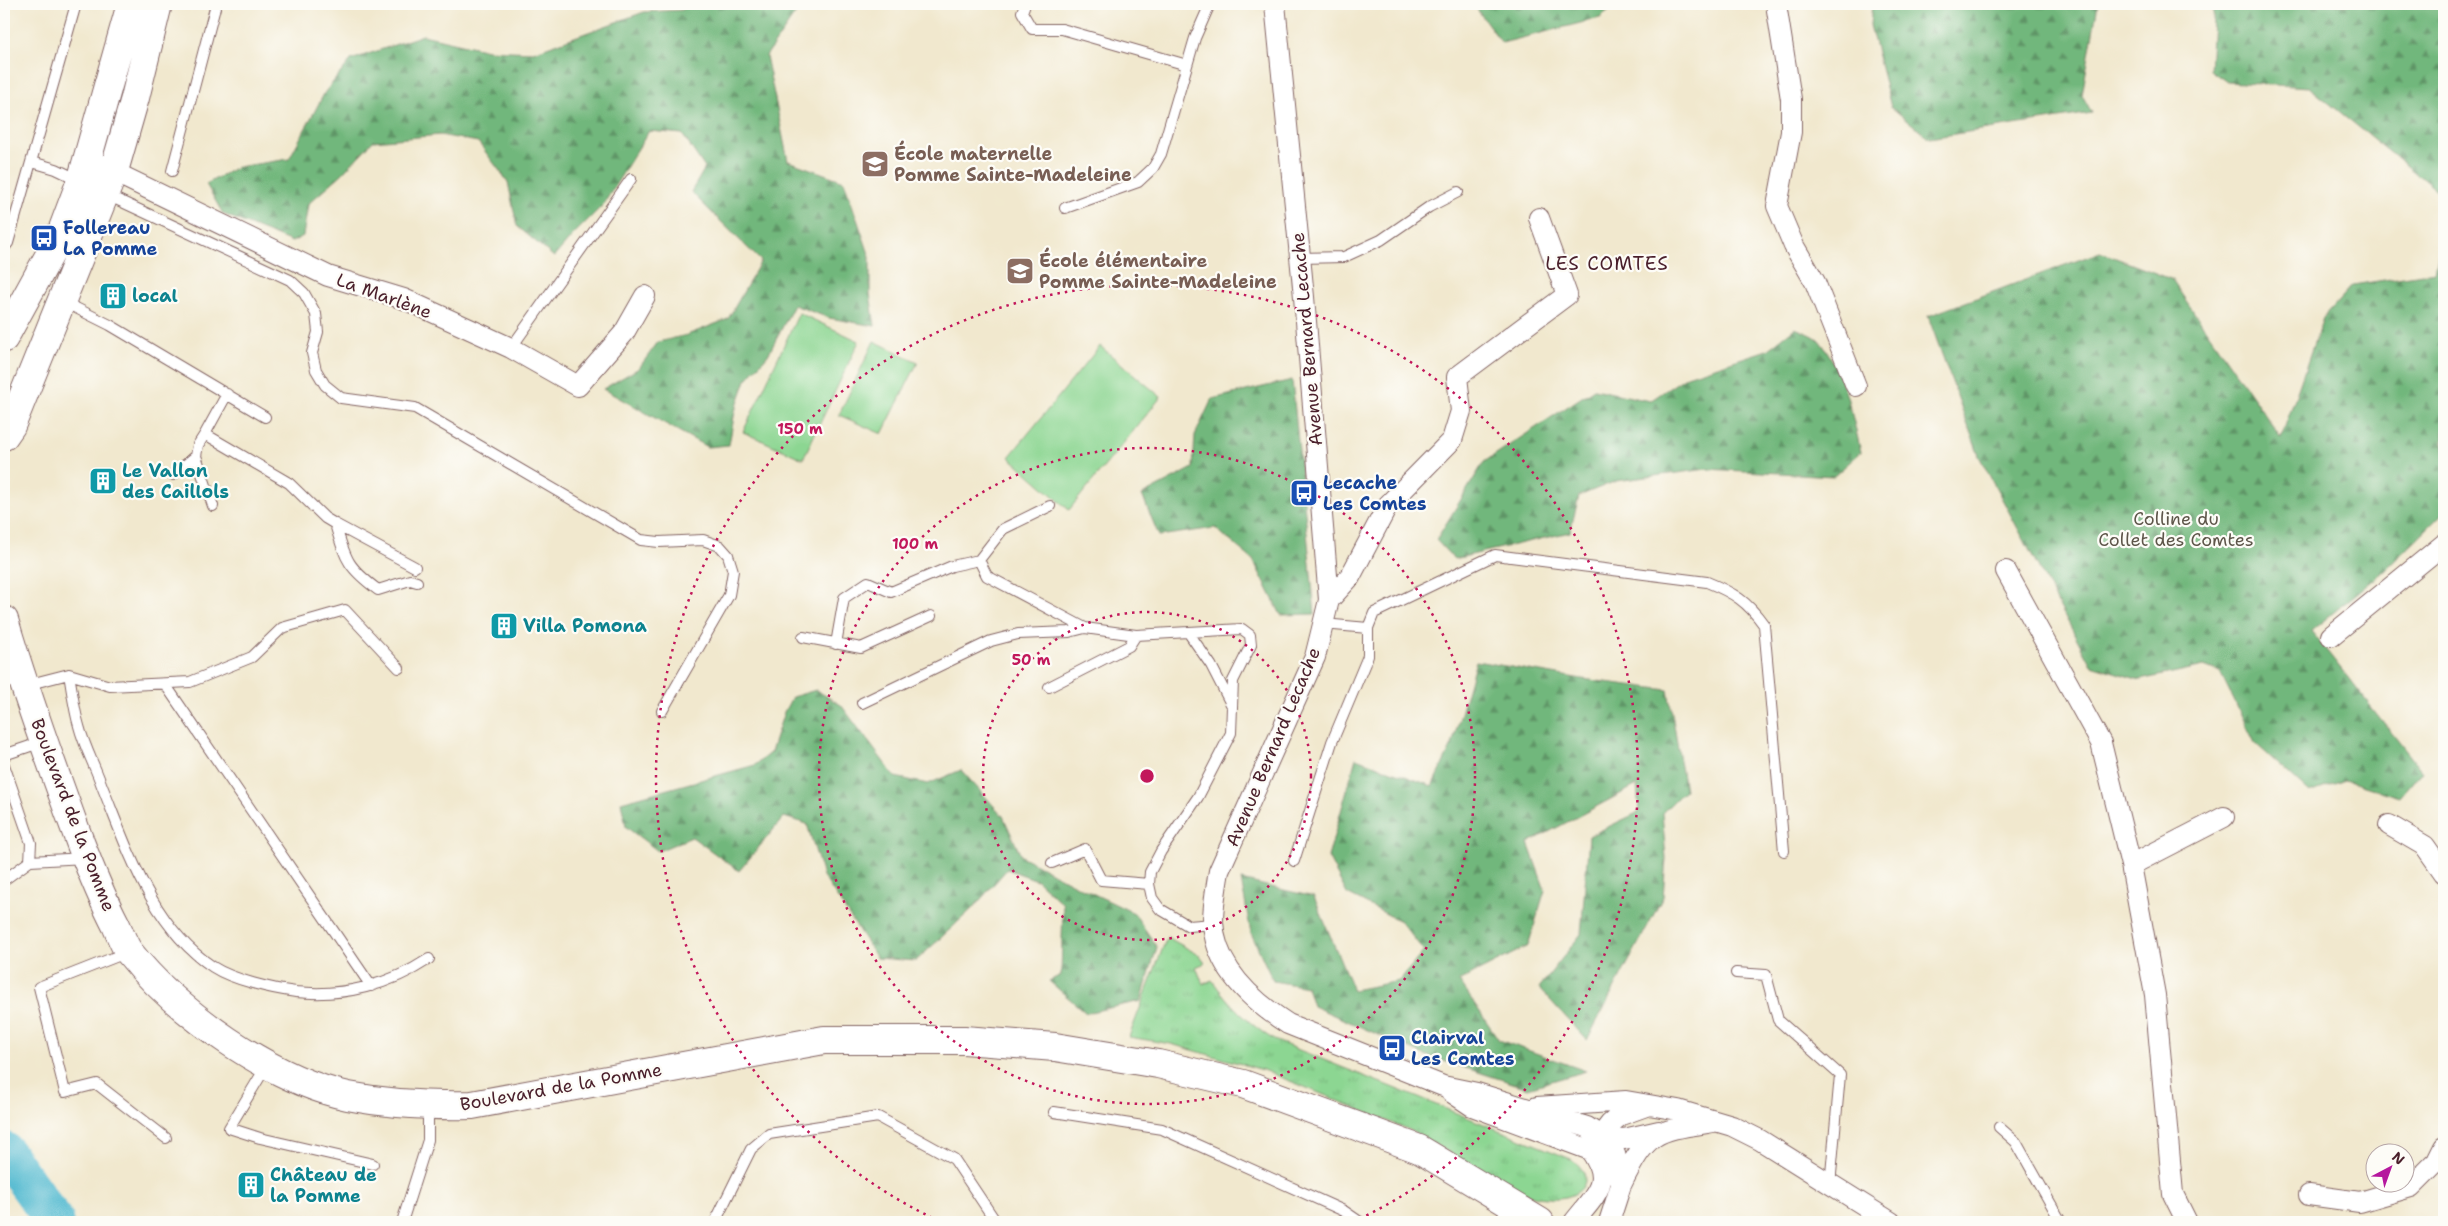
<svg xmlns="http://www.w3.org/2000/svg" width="2448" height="1226" viewBox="0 0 2448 1226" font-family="'Shantell Sans',sans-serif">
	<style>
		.grass { fill: url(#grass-tufts); stroke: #6b7a5e }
		.forest { fill: url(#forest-firs); stroke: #5e6b54 }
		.green { fill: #8cd692; stroke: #6b7a5e }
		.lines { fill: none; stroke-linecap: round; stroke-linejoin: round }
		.river { stroke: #52bad0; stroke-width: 39 }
		.lane-casing { stroke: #846564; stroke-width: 12 }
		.street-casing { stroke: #846564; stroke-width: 22 }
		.secondary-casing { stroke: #846564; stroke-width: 30 }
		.lane { stroke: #fff; stroke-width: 10 }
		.street { stroke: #fff; stroke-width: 20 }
		.secondary { stroke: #fff; stroke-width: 28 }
		.ring { fill: none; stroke: #c2185b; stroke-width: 2.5; stroke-dasharray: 2.5 5 }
		.labels { text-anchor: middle; stroke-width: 4.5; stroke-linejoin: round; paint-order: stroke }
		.education-label { font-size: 18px; font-weight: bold; fill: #785e54; stroke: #fdfcf7; text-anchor: start }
		.transit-label { font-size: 18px; font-weight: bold; fill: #164399; stroke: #fdfcf7; text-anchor: start }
		.culture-label { font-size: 18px; font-weight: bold; fill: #0d838f; stroke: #fdfcf7; text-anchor: start }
		.street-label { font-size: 18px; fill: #4a1f2b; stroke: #fdfcf7 }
		.park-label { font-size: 18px; fill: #5e564a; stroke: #fdfcf7 }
		.neighbourhood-label { font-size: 19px; letter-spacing: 1px; fill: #4a1f2b; stroke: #fdfcf7 }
		.centre { fill: #c2185b; stroke: #fdfcf7; stroke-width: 2.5 }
		.ring-label { font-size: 15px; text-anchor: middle; font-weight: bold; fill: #c2185b; stroke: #fdfcf7; stroke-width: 4.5; stroke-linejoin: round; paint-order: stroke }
	</style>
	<defs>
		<pattern id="grass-tufts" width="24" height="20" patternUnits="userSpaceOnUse" patternTransform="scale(1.25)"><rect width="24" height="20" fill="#8cd692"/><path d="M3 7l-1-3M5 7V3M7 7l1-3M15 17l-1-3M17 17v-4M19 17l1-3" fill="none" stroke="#7ab77e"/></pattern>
		<pattern id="forest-firs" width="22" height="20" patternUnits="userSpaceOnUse" patternTransform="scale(1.25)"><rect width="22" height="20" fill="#71b77c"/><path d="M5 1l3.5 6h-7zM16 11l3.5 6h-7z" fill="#5f9466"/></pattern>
	</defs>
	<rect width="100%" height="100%" fill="#fdfcf7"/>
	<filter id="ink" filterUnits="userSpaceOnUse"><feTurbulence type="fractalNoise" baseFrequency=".02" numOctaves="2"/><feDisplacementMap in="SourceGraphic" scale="10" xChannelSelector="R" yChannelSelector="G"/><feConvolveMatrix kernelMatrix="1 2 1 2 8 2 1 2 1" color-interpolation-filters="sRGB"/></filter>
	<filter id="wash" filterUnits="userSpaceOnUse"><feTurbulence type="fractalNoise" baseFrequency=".0096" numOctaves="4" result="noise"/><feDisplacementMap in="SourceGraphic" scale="20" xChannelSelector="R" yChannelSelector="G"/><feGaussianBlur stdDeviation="1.12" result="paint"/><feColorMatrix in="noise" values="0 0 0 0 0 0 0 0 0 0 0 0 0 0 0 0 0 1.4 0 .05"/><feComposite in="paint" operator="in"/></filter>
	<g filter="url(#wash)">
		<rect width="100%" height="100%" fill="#f1e8ce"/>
		<!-- grass -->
		<path class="grass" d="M 1167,937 L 1199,955 L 1205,963 L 1196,967 L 1203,984 L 1212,980 C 1229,1004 1249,1024 1274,1040 L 1571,1159 C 1591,1172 1590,1191 1566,1197 C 1550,1200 1533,1197 1519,1192 L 1407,1129 L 1263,1070 L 1171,1044 L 1129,1037 Z"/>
		<!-- forest -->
		<path class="forest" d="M 691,4 L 802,4 L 766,56 L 788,161 L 844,181 L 870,257 L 870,294 L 875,326 L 829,318 L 794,305 L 768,355 L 746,380 L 735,411 L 729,445 L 707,447 L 603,389 L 639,368 L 658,342 L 687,335 L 728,319 L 761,261 L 691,192 L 705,168 L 682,134 L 649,131 L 603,205 L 573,235 L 554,257 L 517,226 L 508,182 L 478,142 L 440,135 L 373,141 L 342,174 L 308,204 L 303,236 L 292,242 L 223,214 L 206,184 L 237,167 L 289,159 L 325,92 L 351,60 L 423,35 L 488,50 L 533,52 L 644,12 L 682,10 Z
			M 1473,4 L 1618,4 L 1600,18 L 1502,43 Z
			M 1872,4 L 2098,4 L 2082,95 L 2092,113 L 1929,138 L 1891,107 L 1870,25 Z
			M 2214,4 L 2444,4 L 2444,196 L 2309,87 L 2227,82 L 2210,70 Z
			M 2444,225 L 2444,512 L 2384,571 L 2311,631 L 2422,771 L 2400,797 L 2345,780 L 2310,793 L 2255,743 L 2220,672 L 2204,666 L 2140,680 L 2091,665 L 1979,456 L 1928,316 L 2100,252 L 2171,279 L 2281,438 L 2323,318 L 2353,285 L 2435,272 Z
			M 1795,328 C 1802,331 1814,335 1819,340 C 1844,371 1852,415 1861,452 L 1834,476 L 1707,469 L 1616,481 L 1579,496 L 1570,532 L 1454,559 L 1436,540 L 1484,462 L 1594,389 L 1650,401 L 1687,376 L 1767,350 Z
			M 1292,380 L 1315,614 L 1281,615 L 1253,560 L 1215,528 L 1159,536 L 1142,495 L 1193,468 L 1195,435 L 1212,399 Z
			M 1476,661 L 1582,679 L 1668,690 L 1685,790 L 1662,813 L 1666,858 L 1663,897 L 1587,1040 L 1539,988 L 1581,934 L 1589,836 L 1639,812 L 1637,785 L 1528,843 L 1545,890 L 1528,946 L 1459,981 L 1499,1040 L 1586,1071 L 1528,1088 L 1422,1054 L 1313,1006 L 1307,987 L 1273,981 L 1251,933 L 1241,880 L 1314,897 L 1353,990 L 1399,981 L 1424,951 L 1400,921 L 1347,894 L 1328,857 L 1356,758 L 1432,786 L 1452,745 Z
			M 816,690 L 841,705 L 895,777 L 928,784 L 961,770 L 1003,816 L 1021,856 L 1073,884 L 1134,913 L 1157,947 L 1141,1001 L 1086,1013 L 1049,981 L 1061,975 L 1063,904 L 1037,880 L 1007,869 L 974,907 L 916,961 L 877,958 L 823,876 L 807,824 L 784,817 L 739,871 L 692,837 L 658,851 L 626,827 L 621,802 L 755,765 L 771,752 L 784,712 L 792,697 Z"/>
		<!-- green -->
		<path class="green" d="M 799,313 L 859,341 L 803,459 L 743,432 Z
			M 874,341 L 918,362 L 882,434 L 839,415 Z
			M 1100,346 L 1161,397 L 1069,510 L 1009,457 Z"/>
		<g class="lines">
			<!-- river -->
			<path class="river" d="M 4,1151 L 55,1222"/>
		</g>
	</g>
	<g filter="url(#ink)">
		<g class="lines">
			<defs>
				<path id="lane" d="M 1025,4 L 1022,12 L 1032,29 L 1062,29 L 1187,65
					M 32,162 L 56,169 L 79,180
					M 172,171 L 216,4
					M 105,194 L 290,280 L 304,293 L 316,314 L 318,332 L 312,353 L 316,370 L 325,385 L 341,398 L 415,408 L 641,540 L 659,542 L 703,540 L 720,546 L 728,555 L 733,571 L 729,595 L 662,711
					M 1065,208 L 1138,182 L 1153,168 L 1161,154 L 1195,38 L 1210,4
					M 4,248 L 8,243 L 76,4
					M 1300,258 L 1344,257 L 1381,240 L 1429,207 L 1458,192
					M 62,301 L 110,325 L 265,417
					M 511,348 L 631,179
					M 227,394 L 205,434 L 289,483 L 325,518 L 335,524 L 415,567
					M 205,434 L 198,445 L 196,456 L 213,506
					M 173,475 L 196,456
					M 1050,506 L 1003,529 L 979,560 L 987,576 L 1085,628 L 1136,635 L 1242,629 L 1250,635 L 1251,645 L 1233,681 L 1231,733 L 1198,797 L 1161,851 L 1150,872 L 1149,884 L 1152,898 L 1160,909 L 1189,926 L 1213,924
					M 335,524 C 346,560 347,567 378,590 L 410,580 L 417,582
					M 1323,624 L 1368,628 L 1374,613 L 1495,555 L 1707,582 C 1734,593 1747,601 1764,625 L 1784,851
					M 1188,632 L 1211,665 L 1231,704
					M 803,637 L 861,648 L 931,616
					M 836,644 L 844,598 L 868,582 L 891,592 L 952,566 L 979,560
					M 69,674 C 72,691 74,709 79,726 C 84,746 95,766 102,786 C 128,850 152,927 213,967 C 233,980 273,989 296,992 C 343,997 390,985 429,959
					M 165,684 L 371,986
					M 26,685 L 69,674 L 110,686 L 190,682 L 252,657 L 282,628 L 345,610 L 399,668
					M 1049,687 L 1129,646 L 1136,635
					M 862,703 L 991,641 L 1018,634 L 1069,632 L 1085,628
					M 4,755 L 42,742
					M 4,765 L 31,843 L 30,861 L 4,880
					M 30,861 L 85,858
					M 1294,861 L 1332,742 L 1368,656 L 1368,628
					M 1052,863 L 1085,849 L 1101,880 L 1149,884
					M 128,952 L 39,987 L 65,1092 L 97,1084 L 166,1138
					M 1736,973 L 1766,975 L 1778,1020 L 1840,1075 L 1830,1185
					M 267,1065 L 229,1128 L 260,1138 L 373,1164
					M 1054,1112 L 1162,1129 L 1344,1211 L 1360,1222
					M 1999,1127 L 2016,1142 L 2061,1222
					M 1864,1206 L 1866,1222
					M 402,1222 L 428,1140 L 428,1106
					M 715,1222 L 751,1149 L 769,1134 L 878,1117 L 954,1159 L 996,1222"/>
				<path id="street" d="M 1275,4 L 1304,297 L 1329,600 L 1315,657 L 1219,871 C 1216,888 1213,905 1213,922 C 1215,968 1252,1001 1288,1024 L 1443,1086 L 1477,1093 L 1587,1127 L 1602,1137 L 1615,1154 L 1620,1173 L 1621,1185 L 1609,1222
					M 1776,4 L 1791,99 L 1791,132 L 1777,206 L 1794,246 L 1815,282 L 1856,386
					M 87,159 L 328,276 L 404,299 L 511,348 L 578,386 L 624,333 L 645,296
					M 2006,571 L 2101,743 L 2131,865 L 2155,995 L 2173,1194 L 2187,1222
					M 1329,600 L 1350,577 L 1388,505 L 1452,440 L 1461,411 L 1457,377 L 1567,295 L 1539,218
					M 2331,636 L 2444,544
					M 2389,825 L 2425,846 L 2444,873
					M 2131,865 L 2224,817
					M 1451,1092 L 1472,1106 L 1590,1150 C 1614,1183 1594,1196 1574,1222
					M 1537,1107 L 1626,1101 L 1678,1110 L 1732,1126 L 1760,1140 L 1891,1222
					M 1602,1137 L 1624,1139 L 1659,1131
					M 1593,1146 L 1610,1124 L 1621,1115 L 1646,1106
					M 1621,1185 C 1648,1130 1655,1131 1713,1122
					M 2309,1195 L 2360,1202 L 2411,1187 L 2437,1161 L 2444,1147"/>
				<path id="secondary" d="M 4,338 L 61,234 L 82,178 L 131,4
					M 4,436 L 11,426 L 114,171 L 135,98 L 158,4
					M 4,620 C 26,695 53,769 80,842 C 91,871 102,898 116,925 C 120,934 124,945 129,952 C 177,1013 272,1080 348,1096 C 389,1104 430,1106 472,1105 L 824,1040 L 964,1040 L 1055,1047 L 1158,1064 L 1243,1084 L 1419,1149 L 1540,1222"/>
			</defs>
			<!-- lane casing -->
			<use href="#lane" class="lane-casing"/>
			<!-- street casing -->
			<use href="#street" class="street-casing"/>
			<!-- secondary casing -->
			<use href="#secondary" class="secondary-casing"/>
			<!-- lane -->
			<use href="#lane" class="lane"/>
			<!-- street -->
			<use href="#street" class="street"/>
			<!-- secondary -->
			<use href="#secondary" class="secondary"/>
		</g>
	</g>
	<!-- distance rings -->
	<g class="ring">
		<circle cx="1147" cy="776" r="164"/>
		<circle cx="1147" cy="776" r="328"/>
		<path d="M939 1221A491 491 0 1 1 1355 1221"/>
	</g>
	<!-- icons -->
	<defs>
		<symbol id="school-square" viewBox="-11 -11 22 22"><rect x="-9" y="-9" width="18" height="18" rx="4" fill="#8d6e63" stroke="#fdfcf7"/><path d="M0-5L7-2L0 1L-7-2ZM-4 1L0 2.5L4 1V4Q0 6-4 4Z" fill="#fff"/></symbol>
		<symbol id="bus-square" viewBox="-11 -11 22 22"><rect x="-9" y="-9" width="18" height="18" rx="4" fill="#1a4fb4" stroke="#fdfcf7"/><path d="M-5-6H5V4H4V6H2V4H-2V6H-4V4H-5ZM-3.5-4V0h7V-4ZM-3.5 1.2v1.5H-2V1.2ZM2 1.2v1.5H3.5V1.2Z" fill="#fff"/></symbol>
		<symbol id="building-square" viewBox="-11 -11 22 22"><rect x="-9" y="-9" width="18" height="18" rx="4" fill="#0f9aa8" stroke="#fdfcf7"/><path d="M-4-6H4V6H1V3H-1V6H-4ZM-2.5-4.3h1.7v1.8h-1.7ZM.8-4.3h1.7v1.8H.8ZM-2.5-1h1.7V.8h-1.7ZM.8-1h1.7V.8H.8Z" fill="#fff"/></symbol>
	</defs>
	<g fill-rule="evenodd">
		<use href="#school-square" x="859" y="148" width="32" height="32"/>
		<use href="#bus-square" x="28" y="222" width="32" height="32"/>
		<use href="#school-square" x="1004" y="255" width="32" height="32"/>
		<use href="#building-square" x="97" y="280" width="32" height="32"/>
		<use href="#building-square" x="87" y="465" width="32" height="32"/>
		<use href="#bus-square" x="1288" y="477" width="32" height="32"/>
		<use href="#building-square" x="488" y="610" width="32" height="32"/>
		<use href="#bus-square" x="1376" y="1032" width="32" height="32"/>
		<use href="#building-square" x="235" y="1169" width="32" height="32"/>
	</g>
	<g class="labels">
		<!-- education labels -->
		<g class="education-label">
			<text x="894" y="160">École maternelle<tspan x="894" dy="21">Pomme Sainte-Madeleine</tspan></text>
			<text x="1039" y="267">École élémentaire<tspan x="1039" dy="21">Pomme Sainte-Madeleine</tspan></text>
		</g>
		<!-- transit labels -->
		<g class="transit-label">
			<text x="63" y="234">Follereau<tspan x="63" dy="21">La Pomme</tspan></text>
			<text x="1323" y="489">Lecache<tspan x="1323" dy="21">Les Comtes</tspan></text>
			<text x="1411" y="1044">Clairval<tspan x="1411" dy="21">Les Comtes</tspan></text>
		</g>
		<!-- culture labels -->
		<g class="culture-label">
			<text x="132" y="302">local</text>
			<text x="122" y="477">Le Vallon<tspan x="122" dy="21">des Caillols</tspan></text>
			<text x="523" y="632">Villa Pomona</text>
			<text x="270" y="1181">Château de<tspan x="270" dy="21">la Pomme</tspan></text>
		</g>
		<!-- street labels -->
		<g class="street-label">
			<text transform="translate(384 296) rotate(20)" y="6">La Marlène</text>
			<text transform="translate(1307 339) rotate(-95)" y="6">Avenue Bernard Lecache</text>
			<text transform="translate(1273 747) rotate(-67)" y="6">Avenue Bernard Lecache</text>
			<text transform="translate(73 815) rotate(69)" y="6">Boulevard de la Pomme</text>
			<text transform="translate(561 1087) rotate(-10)" y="6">Boulevard de la Pomme</text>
		</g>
		<!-- park labels -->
		<g class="park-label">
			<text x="2176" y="525">Colline du<tspan x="2176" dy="21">Collet des Comtes</tspan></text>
		</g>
		<!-- neighbourhood labels -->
		<g class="neighbourhood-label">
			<text x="1607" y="270">LES COMTES</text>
		</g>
	</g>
	<circle cx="1147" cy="776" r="8" class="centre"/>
	<g class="ring-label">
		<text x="800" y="434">150 m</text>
		<text x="915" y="549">100 m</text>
		<text x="1031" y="665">50 m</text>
	</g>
	<!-- margin -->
	<rect width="2448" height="1226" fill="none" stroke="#fdfcf7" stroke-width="20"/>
	<!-- north arrow -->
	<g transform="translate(2390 1168) rotate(41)"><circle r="24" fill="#fdfcf7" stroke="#b5a4a5"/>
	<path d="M0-4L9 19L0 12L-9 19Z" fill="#b5179e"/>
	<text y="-8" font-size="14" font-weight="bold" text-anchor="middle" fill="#4a1f2b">N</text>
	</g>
</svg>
